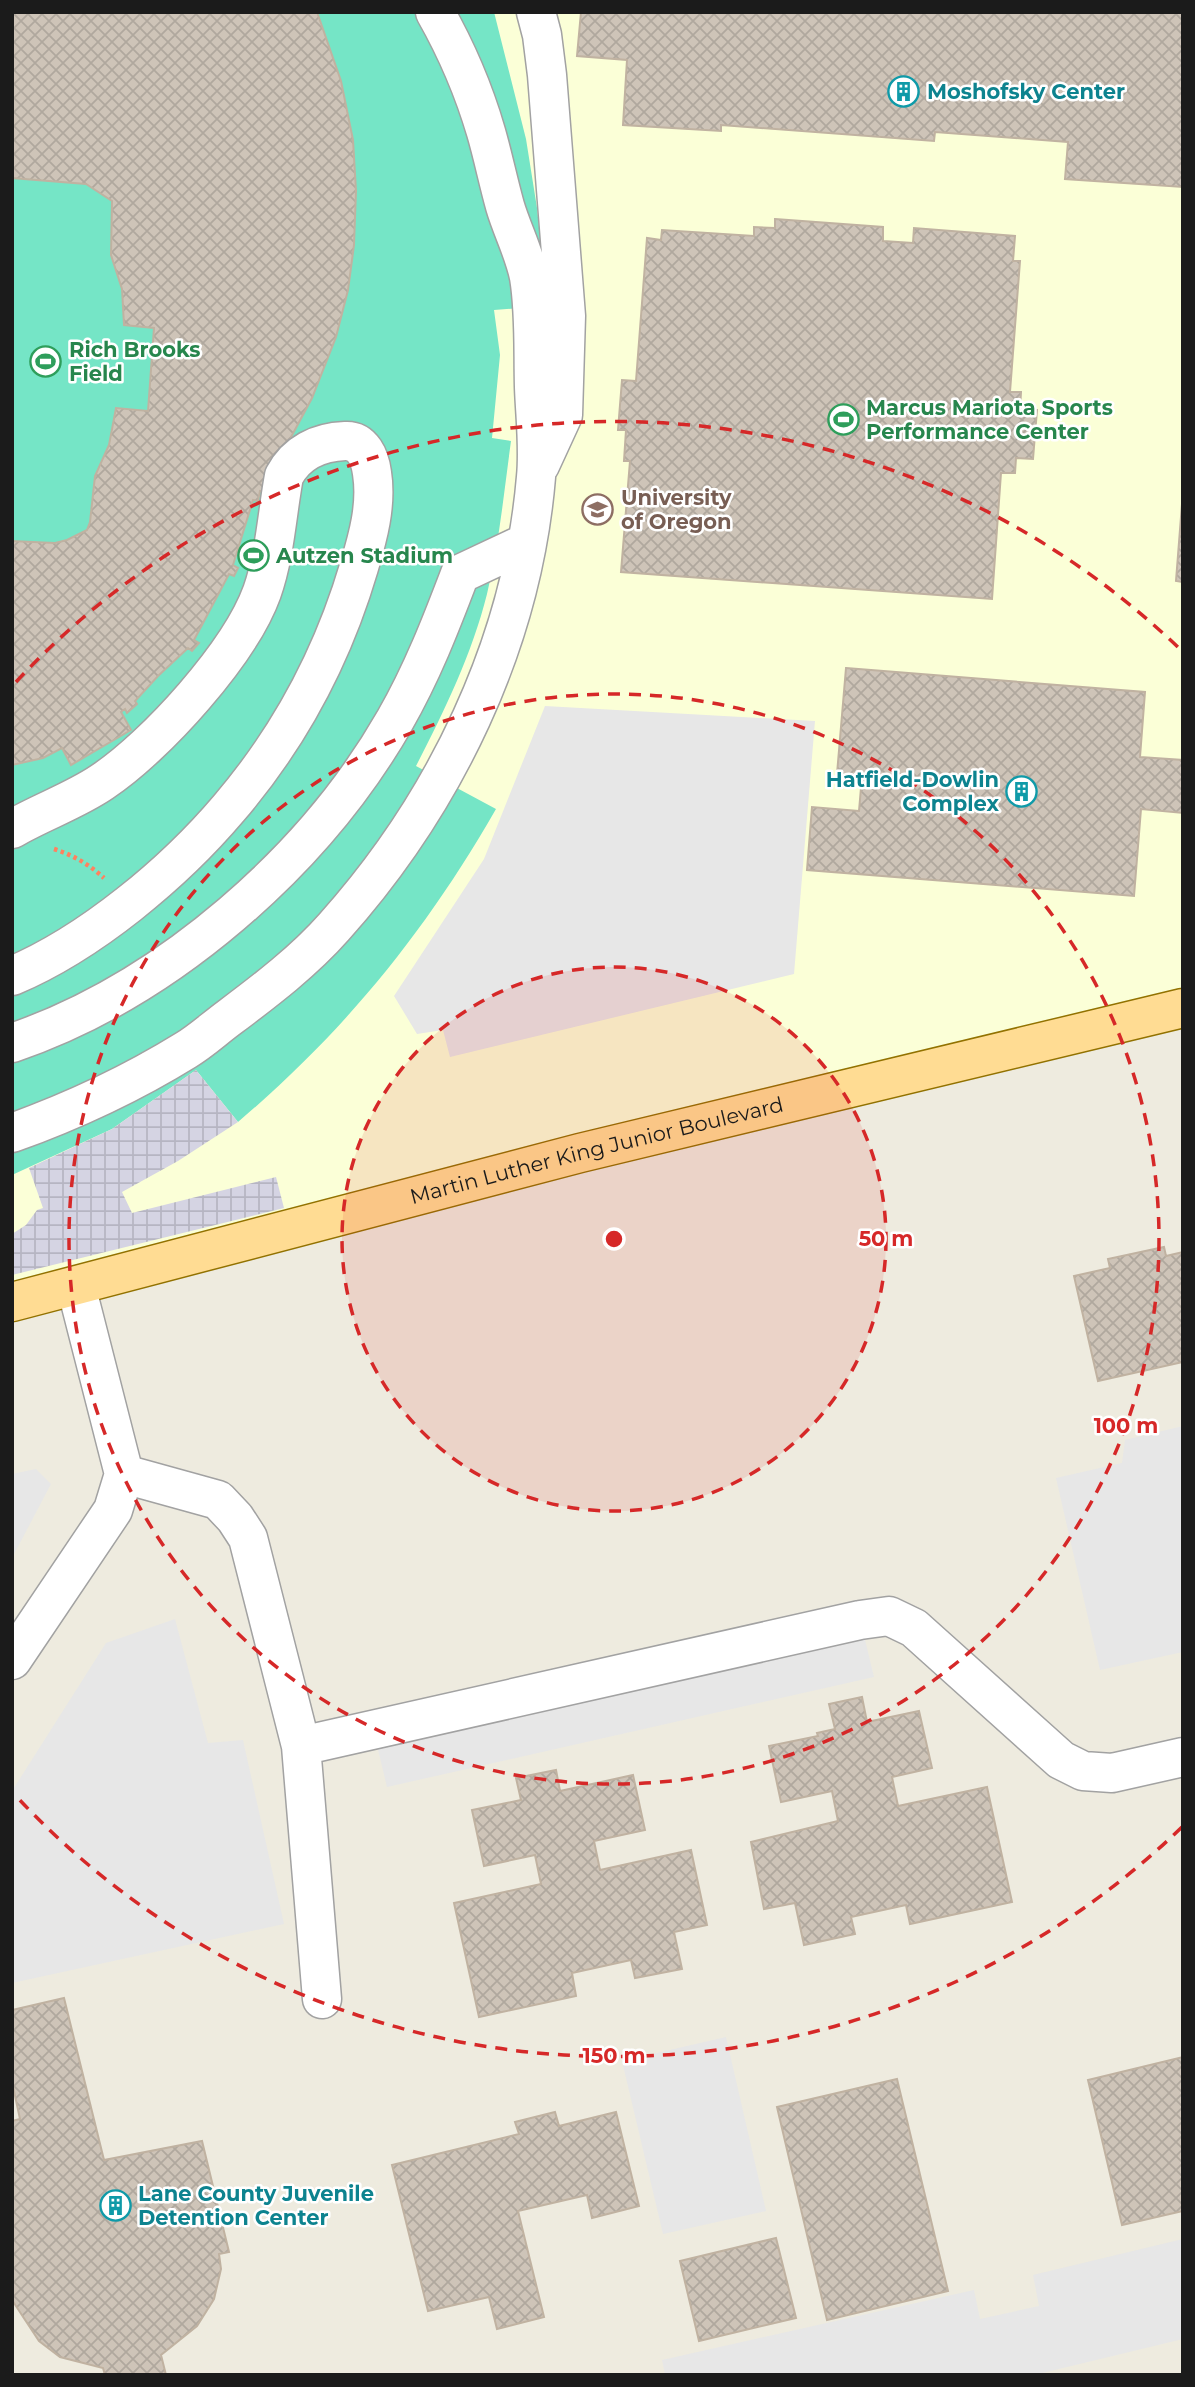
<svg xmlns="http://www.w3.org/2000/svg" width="1195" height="2387" viewBox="0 0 1195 2387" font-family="Montserrat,sans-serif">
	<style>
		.education { fill: #fbffd7 }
		.pitch { fill: #75e5c6 }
		.parking { fill: #e7e7e7 }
		.plaza { fill: url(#plaza-grid) }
		.building { fill: url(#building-cross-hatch); stroke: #c0b2a1; stroke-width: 2 }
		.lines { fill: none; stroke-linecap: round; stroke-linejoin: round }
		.minor-casing { stroke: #a2a2a2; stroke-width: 41 }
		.major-casing { stroke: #927200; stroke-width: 41 }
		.path { stroke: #ff815f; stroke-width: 4.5; stroke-dasharray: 3.5 3.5; stroke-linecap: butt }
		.minor { stroke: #fff; stroke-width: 38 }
		.major { stroke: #ffdc93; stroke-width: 38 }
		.ring { fill: none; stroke: #d62828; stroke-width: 3.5; stroke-dasharray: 12 9 }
		.labels { text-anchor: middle; stroke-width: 5; stroke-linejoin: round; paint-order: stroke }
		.culture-label { font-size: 21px; font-weight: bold; fill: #0d838f; stroke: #fff; text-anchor: start }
		.leisure-label { font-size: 21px; font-weight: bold; fill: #27864d; stroke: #fff; text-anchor: start }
		.education-label { font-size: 21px; font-weight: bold; fill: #785e54; stroke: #fff; text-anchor: start }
		.street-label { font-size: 21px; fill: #1b1b1b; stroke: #fff }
		.centre { fill: #d62828; stroke: #fff; stroke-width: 3.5 }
		.ring-label { font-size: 21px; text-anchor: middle; font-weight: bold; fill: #d62828; stroke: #fff; stroke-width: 5; stroke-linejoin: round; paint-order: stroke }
	</style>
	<defs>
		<pattern id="plaza-grid" width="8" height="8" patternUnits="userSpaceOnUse" patternTransform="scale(1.75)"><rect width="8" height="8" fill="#d5d4e3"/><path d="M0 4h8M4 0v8" fill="none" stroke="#b6b5c2"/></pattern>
		<pattern id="building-cross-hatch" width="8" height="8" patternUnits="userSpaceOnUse" patternTransform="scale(1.75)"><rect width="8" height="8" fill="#cec4b8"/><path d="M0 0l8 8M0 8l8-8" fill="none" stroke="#b0a89e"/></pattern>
	</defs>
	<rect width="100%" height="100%" fill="#eeebdf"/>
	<!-- education -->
	<path class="education" d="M 12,12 L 1183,12 L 1183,1008 L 12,1302 Z"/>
	<!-- pitch -->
	<path class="pitch" d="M 12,12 L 494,12 L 526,139 L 537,208 L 544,274 L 532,307 L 494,310 L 500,355 L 492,438 L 511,441 C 504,492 499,544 487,594 C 472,654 444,712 416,766 L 496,809 C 426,931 346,1030 238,1122 L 196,1070 L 112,1129 L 12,1175 Z"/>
	<!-- parking -->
	<path class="parking" d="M 545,706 L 815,721 L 794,974 L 450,1057 L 443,1030 L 417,1034 L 394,996 L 484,859 Z
		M 1183,1426 L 1183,1652 L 1100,1670 L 1056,1478 L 1122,1463 L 1125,1440 Z
		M 36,1469 L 51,1484 L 12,1558 L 12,1474 Z
		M 175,1619 L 208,1743 L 243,1740 L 284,1924 L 12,1983 L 12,1791 L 106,1643 Z
		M 861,1623 L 874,1677 L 387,1787 L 374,1733 Z
		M 726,2037 L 766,2211 L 663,2234 L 622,2061 Z
		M 1183,2239 L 1183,2339 L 1034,2375 L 665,2375 L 662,2360 L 974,2290 L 980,2319 L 1039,2306 L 1033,2275 Z"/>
	<!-- plaza -->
	<path class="plaza" d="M 196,1070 L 238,1122 L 178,1161 L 122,1192 L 132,1213 L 276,1177 L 284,1208 L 12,1275 L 12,1234 L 26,1225 L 37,1210 L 43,1208 L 29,1168 L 112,1129 Z"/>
	<!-- building -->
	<path class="building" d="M 12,12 L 317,12 L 341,81 L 353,140 L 356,191 L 354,245 L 348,290 L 336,337 L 312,398 L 282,454 L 269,493 L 260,491 L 258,501 L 253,500 L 233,565 L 238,568 L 234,576 L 229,574 L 194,640 L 199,643 L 192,651 L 188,648 L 158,676 L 135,701 L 137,704 L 127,713 L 125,709 L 121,712 L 131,730 L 71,765 L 62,748 L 43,758 L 12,765 L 12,541 L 55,543 L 67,540 L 87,530 L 90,522 L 95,476 L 109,445 L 116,408 L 148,411 L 154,328 L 124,325 L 122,289 L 111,255 L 112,201 L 86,184 L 12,178 Z
		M 581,12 L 1183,12 L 1183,187 L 1065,179 L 1068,142 L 935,132 L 934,141 L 721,125 L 721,131 L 623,125 L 627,60 L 577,56 Z
		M 775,219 L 883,227 L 883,241 L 913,243 L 914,228 L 1015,236 L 1013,261 L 1020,261 L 1010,392 L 1021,392 L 1020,409 L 1037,410 L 1033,459 L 1016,458 L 1015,473 L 1001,473 L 992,599 L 621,572 L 630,461 L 624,461 L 626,430 L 618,430 L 622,380 L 636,381 L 647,238 L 661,240 L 662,230 L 754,236 L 754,227 L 775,228 Z
		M 1183,491 L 1183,582 L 1176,581 Z
		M 846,668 L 1145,692 L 1140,757 L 1183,760 L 1183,813 L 1141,809 L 1134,896 L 807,870 L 812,807 L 859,811 L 862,776 L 837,774 Z
		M 1164,1247 L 1166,1256 L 1183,1252 L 1183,1362 L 1098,1381 L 1074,1276 L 1110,1268 L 1108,1259 Z
		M 862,1697 L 867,1722 L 919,1711 L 932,1768 L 892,1777 L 898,1806 L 987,1787 L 1012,1902 L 910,1924 L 906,1905 L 851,1917 L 855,1934 L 804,1945 L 795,1903 L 764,1909 L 751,1842 L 838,1821 L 832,1791 L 781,1802 L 769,1746 L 818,1736 L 817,1733 L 835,1729 L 829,1704 Z
		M 556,1770 L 560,1791 L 633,1775 L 645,1830 L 594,1841 L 600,1870 L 691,1850 L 707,1925 L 674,1932 L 682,1969 L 635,1978 L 631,1960 L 572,1973 L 576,1996 L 479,2017 L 454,1903 L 541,1884 L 535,1855 L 484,1866 L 472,1810 L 521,1800 L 516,1778 Z
		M 64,1998 L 104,2160 L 202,2141 L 229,2252 L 219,2254 L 221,2269 L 214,2299 L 197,2326 L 161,2355 L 166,2375 L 105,2375 L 103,2368 L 60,2357 L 39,2341 L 12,2300 L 12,2121 L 20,2119 L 12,2082 L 12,2010 Z
		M 1183,2057 L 1183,2211 L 1122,2225 L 1088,2080 Z
		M 897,2079 L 948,2291 L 827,2320 L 777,2107 Z
		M 555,2112 L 559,2126 L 616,2112 L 639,2206 L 592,2218 L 587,2195 L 518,2211 L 544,2317 L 497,2329 L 489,2297 L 428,2311 L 392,2165 L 519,2134 L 515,2122 Z
		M 776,2238 L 796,2318 L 699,2341 L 680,2261 Z"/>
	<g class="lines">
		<defs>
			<path id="minor" d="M 536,12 L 542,35 L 547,75 L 566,316 L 563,415 L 540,465
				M 12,829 C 41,812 74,801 102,782 C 156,746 240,653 262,592 C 275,555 277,514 284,476 C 296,453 318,442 345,441 C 363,440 370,458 372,473 C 377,505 368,537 359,567 C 333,655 289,738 229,808 C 174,873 90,943 12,976
				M 12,1043 C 167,990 315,860 395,720 C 422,673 441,624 460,574 L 526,543
				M 12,1133 C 73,1111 131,1084 186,1050 C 201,1041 215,1028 230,1017 C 266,990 304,961 334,927 C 445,803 522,644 536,477 C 539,447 535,416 534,387 C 533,351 535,313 529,277 C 524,252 512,230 505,206 C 498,181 493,156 486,132 C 474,91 456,49 435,12
				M 124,1474 L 218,1500 L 235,1518 L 248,1538 L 301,1746 L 322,1999
				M 12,1660 L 113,1510 L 124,1474 L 76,1286
				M 301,1746 L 860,1620 L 889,1616 L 914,1628 L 1061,1760 L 1083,1771 L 1112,1773 L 1183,1757"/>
			<g id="major">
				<path id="s1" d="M 12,1302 L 580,1153 L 1183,1008"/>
			</g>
		</defs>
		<!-- minor casing -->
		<use href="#minor" class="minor-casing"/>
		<!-- major casing -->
		<use href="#major" class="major-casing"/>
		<!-- path -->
		<path class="path" d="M 54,849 C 73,855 90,865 104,878"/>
		<!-- minor -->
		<use href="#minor" class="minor"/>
		<!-- major -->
		<use href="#major" class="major"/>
	</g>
	<!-- distance rings -->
	<circle cx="614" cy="1239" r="272" fill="#d62828" fill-opacity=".12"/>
	<g class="ring">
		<circle cx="614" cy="1239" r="272"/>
		<circle cx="614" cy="1239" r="545"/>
		<path d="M1182 1827A817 817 0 0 1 16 1796M16 682A817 817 0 0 1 1182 651"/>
	</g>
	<!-- icons -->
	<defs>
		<symbol id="building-ring" viewBox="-11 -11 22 22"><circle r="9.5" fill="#fff" stroke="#0f9aa8" stroke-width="1.5"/><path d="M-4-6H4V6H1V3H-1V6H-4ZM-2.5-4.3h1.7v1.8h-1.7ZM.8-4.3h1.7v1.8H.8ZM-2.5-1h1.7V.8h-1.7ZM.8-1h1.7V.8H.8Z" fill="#0f9aa8"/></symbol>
		<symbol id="stadium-ring" viewBox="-11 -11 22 22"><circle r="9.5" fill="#fff" stroke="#2e9e5b" stroke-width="1.5"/><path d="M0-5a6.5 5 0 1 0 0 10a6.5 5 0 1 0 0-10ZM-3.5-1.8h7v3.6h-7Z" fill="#2e9e5b"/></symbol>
		<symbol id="university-ring" viewBox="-11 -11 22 22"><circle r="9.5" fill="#fff" stroke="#8d6e63" stroke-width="1.5"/><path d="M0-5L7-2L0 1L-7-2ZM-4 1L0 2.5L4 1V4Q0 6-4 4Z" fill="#8d6e63"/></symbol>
	</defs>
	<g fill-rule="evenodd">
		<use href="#building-ring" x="886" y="74" width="35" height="35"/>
		<use href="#stadium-ring" x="28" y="344" width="35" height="35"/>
		<use href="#stadium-ring" x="826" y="402" width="35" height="35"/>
		<use href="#university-ring" x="580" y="492" width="35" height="35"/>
		<use href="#stadium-ring" x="236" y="538" width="35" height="35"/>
		<use href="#building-ring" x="1004" y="774" width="35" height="35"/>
		<use href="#building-ring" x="98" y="2188" width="35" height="35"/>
	</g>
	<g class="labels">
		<!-- culture labels -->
		<g class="culture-label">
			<text x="927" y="99">Moshofsky Center</text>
			<text x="999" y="787" text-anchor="end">Hatfield-Dowlin<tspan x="999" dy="24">Complex</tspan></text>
			<text x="138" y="2201">Lane County Juvenile<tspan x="138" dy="24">Detention Center</tspan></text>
		</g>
		<!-- leisure labels -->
		<g class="leisure-label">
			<text x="69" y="357">Rich Brooks<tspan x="69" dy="24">Field</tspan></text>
			<text x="866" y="415">Marcus Mariota Sports<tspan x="866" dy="24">Performance Center</tspan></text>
			<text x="276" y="563">Autzen Stadium</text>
		</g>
		<!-- education labels -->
		<g class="education-label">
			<text x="621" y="505">University<tspan x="621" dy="24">of Oregon</tspan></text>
		</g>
		<!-- street labels -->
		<g class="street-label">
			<text dy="7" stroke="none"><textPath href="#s1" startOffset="604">Martin Luther King Junior Boulevard</textPath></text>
		</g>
	</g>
	<circle cx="614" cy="1239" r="10" class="centre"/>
	<g class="ring-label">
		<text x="886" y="1246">50 m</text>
		<text x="1126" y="1433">100 m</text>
		<text x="614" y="2063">150 m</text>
	</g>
	<!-- border -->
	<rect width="1195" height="2387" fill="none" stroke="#1b1b1b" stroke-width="28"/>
</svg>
